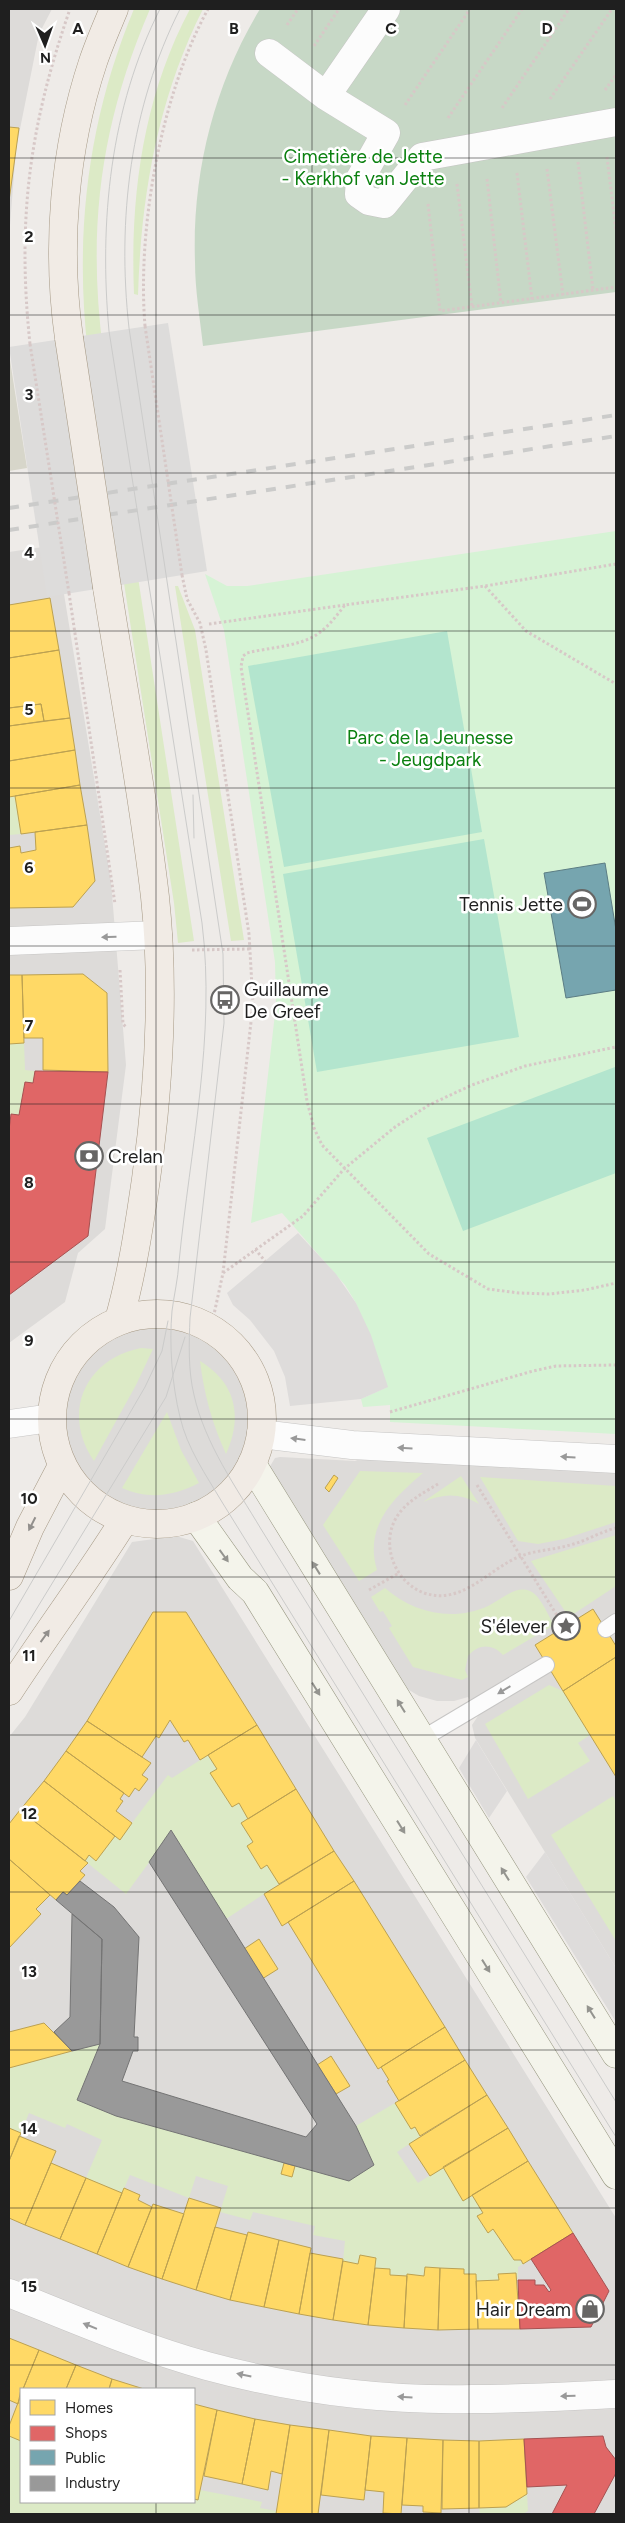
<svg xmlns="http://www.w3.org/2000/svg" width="625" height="2523" viewBox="0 0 625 2523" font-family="Figtree,sans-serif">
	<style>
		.residential { fill: #dddbd9; fill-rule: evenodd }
		.construction { fill: #d7d6ca }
		.grass { fill: #dceac6 }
		.cemetery { fill: #c7d8c6 }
		.park { fill: #d6f3d5 }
		.pitch { fill: #b3e5ce }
		.parking { fill: #dedcdb }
		.pier { fill: #dddcdb }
		.homes { fill: #ffd966; stroke: #bca151 }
		.shops { fill: #e06666; stroke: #a65151 }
		.public { fill: #76a5af; stroke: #5c7d84 }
		.industry { fill: #999; stroke: #747474 }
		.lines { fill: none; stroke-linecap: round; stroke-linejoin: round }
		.lane-casing { stroke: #c6c5c4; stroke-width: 18 }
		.street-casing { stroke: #c6c5c4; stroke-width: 29 }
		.secondary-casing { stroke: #979780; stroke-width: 29 }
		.primary-casing { stroke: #a59884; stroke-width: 29 }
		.path { stroke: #d7c8c7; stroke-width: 3; stroke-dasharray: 2.5 2.5; stroke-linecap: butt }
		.lane { stroke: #fcfcfc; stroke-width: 16 }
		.street { stroke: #fcfcfc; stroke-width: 28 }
		.secondary { stroke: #f4f4eb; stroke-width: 28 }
		.primary { stroke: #f1ebe5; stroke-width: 28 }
		.tram { stroke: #cbcbca; stroke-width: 1 }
		.rail { stroke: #cbcbca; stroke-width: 4; stroke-dasharray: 10 10; stroke-linecap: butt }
		.primary-bridge-casing { stroke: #a59884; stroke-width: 29; stroke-linecap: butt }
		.path-bridge { stroke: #d7c8c7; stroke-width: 3; stroke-dasharray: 2.5 2.5; stroke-linecap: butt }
		.primary-bridge { stroke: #f1ebe5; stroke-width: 28 }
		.oneway { fill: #999 }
		.oneway2 { fill: #928f8c }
		.oneway3 { fill: #94948f }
		.grid { fill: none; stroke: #1f1f1f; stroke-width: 1; stroke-opacity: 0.55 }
		.labels { text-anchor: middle; stroke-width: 5; stroke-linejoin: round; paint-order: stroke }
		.park-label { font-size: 19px; fill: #0b8010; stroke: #fff }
		.poi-label { font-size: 19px; fill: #1f1f1f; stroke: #fff; text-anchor: end }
		.grid-label { font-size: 16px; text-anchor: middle; font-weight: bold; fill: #1f1f1f; stroke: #fff; stroke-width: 5; stroke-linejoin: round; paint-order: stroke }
	</style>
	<rect width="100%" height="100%" fill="#eeebe8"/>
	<!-- residential -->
	<path class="residential" d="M 9,9 L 52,9 L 39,34 L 16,149 L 9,238 Z
		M 56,545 L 111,882 L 126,1065 L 105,1229 L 78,1253 L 65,1302 L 9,1343 L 9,552 Z
		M65 1419a93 93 0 1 1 186 0a93 93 0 1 1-186 0Z
		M 280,1457 L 355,1461 L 365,1457 L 616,1469 L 616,1968 L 475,1738 L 472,1725 L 478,1716 L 468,1697 L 454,1701 L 437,1701 L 419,1696 L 404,1687 L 269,1468 L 275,1458 Z
		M 176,1536 L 193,1541 L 616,2218 L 616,2514 L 9,2514 L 9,1737 L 25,1717 L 132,1542 ZM 21,2389 L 194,2389 L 194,2502 L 21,2502 Z"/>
	<!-- construction -->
	<path class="construction" d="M 9,354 L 27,468 L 9,471 Z"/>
	<!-- grass -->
	<path class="grass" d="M 134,9 L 150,9 C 101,123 87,226 103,350 L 194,941 L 178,943 L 174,903 L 88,353 C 74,234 88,119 134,9 Z
		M 190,9 L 203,9 C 158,98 141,195 138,295 L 134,294 C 130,196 143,97 190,9 Z
		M 175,586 L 178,586 L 195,630 L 244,940 L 231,941 Z
		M 15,796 L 21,834 L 9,835 L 9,797 Z
		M 24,1043 L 25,1070 L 35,1071 L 33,1083 L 25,1082 L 19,1115 L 9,1114 L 9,1044 Z
		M 141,1348 L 153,1349 L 136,1385 L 94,1461 C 61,1413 85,1359 141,1348 Z
		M 200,1361 C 236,1383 243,1416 226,1454 C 212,1423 204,1394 200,1361 Z
		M 167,1412 L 181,1450 L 199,1483 C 173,1496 150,1500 122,1488 Z
		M 360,1471 L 423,1473 C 392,1499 364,1527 377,1570 L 359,1581 L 323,1525 Z
		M 461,1476 L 479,1504 C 460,1493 444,1493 423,1502 Z
		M 480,1477 L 616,1486 L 616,1522 L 564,1539 L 538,1544 L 518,1541 Z
		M 616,1535 L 616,1586 L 569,1617 L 531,1561 Z
		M 385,1588 C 413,1613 453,1622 488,1606 C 501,1600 515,1585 530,1591 C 540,1595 548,1615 554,1625 L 503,1655 C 492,1643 478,1644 468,1656 L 465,1670 L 468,1677 L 462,1680 L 413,1667 L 389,1628 L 392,1626 L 383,1611 L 380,1612 L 371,1597 Z
		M 549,1685 L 563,1691 L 590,1735 L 578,1743 L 590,1761 L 528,1799 L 485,1724 Z
		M 208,1755 L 217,1769 L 211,1774 L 232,1807 L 239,1803 L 248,1819 L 241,1823 L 253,1842 L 261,1869 L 267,1865 L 279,1884 L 226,1919 L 172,1831 L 126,1894 L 85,1861 L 89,1855 L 96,1861 L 115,1836 L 120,1839 L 168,1775 L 172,1778 Z
		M 613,1796 L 616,1802 L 616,1941 L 551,1835 Z
		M 100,2044 L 77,2100 L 116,2116 L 349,2181 L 374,2165 L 356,2126 L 395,2103 L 411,2129 L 415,2127 L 420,2137 L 397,2152 L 418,2183 L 443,2167 L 463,2201 L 472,2195 L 483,2213 L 477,2217 L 488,2232 L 493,2229 L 506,2249 L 523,2264 L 518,2267 L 518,2280 L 516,2273 L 499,2274 L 499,2280 L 476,2281 L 476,2275 L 464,2274 L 464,2269 L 425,2267 L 424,2276 L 390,2275 L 390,2269 L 374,2268 L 360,2255 L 358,2264 L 343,2261 L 345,2241 L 313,2235 L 315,2226 L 253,2212 L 250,2220 L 220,2212 L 228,2186 L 196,2176 L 189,2198 L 130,2175 L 122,2193 L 86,2178 L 102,2140 L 67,2124 L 65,2128 L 29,2113 L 21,2133 L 9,2128 L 9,2068 Z
		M 9,2436 L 21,2441 L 21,2502 L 194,2502 L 194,2499 L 198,2500 L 200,2490 L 262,2502 L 260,2508 L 277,2511 L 276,2514 L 9,2514 Z
		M 527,2494 L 528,2511 L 523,2514 L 480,2514 L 479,2508 L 506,2507 Z"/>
	<!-- cemetery -->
	<path class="cemetery" d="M 260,9 L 616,9 L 616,292 L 203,346 C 200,318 195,290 195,262 C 192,173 214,85 260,9 Z"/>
	<!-- park -->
	<path class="park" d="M 616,531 L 616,1434 L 390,1422 L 390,1405 L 363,1407 L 361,1399 L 387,1387 L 356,1303 L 345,1285 L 282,1213 L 251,1223 L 276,1005 L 275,962 L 224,630 L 205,574 L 227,586 L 247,586 Z"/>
	<!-- pitch -->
	<path class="pitch" d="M 447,631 L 482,832 L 284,867 L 248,666 Z
		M 484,839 L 519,1037 L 317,1072 L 283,874 Z
		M 615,1067 L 616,1173 L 463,1231 L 427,1138 Z"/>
	<!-- parking -->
	<path class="parking" d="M 298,1233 L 336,1274 L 356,1303 L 371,1335 L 388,1387 L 361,1399 L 290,1406 L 285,1377 L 274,1351 L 250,1320 L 233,1305 L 227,1293 Z
		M 476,1740 L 507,1791 L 489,1818 L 459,1768 Z
		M 545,1852 L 616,1968 L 616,2022 L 526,1877 Z"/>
	<!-- pier -->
	<path class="pier" d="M 168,323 L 207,571 L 47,597 L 9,347 Z"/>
	<!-- homes -->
	<path class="homes" d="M 9,127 L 19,128 L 9,201 Z
		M 50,598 L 59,650 L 9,658 L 9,605 Z
		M 59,650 L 70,718 L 44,721 L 41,704 L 9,708 L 9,658 Z
		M 41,704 L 44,721 L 9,726 L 9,708 Z
		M 70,718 L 75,750 L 9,761 L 9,726 Z
		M 75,750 L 80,785 L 9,797 L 9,761 Z
		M 80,785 L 87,825 L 21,834 L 15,796 Z
		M 87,825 L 95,881 L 73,907 L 9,908 L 9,848 L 20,846 L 21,853 L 36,850 L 35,832 Z
		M 83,974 L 107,993 L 108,1072 L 43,1070 L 43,1038 L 24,1038 L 22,975 Z
		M 9,975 L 22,975 L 24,1043 L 9,1044 Z
		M 334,1475 L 338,1478 L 329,1492 L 325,1488 Z
		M 593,1609 L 616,1646 L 616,1657 L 563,1691 L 535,1645 Z
		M 153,1612 L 186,1612 L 257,1725 L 200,1760 L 188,1740 L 184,1742 L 170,1720 L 159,1738 L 156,1736 L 142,1757 L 87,1721 Z
		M 616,1657 L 616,1777 L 563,1691 Z
		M 87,1721 L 151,1763 L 142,1775 L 148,1779 L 139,1791 L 135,1788 L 129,1797 L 66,1751 Z
		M 257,1725 L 296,1789 L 248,1819 L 239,1803 L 232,1807 L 210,1773 L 217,1769 L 208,1755 Z
		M 66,1751 L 124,1793 L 120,1799 L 123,1801 L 116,1811 L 132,1823 L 120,1840 L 44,1781 Z
		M 44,1781 L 115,1836 L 96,1861 L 89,1855 L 85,1861 L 20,1810 Z
		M 296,1789 L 334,1851 L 279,1884 L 267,1865 L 261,1869 L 247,1846 L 253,1842 L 241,1823 Z
		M 20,1810 L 88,1863 L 80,1871 L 85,1875 L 67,1895 L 63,1892 L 56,1900 L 9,1859 L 9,1824 Z
		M 334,1851 L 354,1881 L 282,1926 L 264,1894 Z
		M 9,1859 L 50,1895 L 36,1909 L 41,1914 L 9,1948 Z
		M 354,1881 L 445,2027 L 378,2069 L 288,1922 Z
		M 259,1939 L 278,1969 L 262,1979 L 244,1949 Z
		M 44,2023 L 72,2051 L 9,2068 L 9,2032 Z
		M 445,2027 L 465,2060 L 399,2101 L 387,2081 L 389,2080 L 381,2067 Z
		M 331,2056 L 350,2086 L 336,2094 L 317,2065 Z
		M 465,2060 L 487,2095 L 420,2136 L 415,2127 L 411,2129 L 395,2103 Z
		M 487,2095 L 508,2128 L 430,2176 L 409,2144 Z
		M 9,2128 L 21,2133 L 9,2161 Z
		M 508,2128 L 528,2161 L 463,2201 L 443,2167 Z
		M 19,2136 L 56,2151 L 25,2225 L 9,2218 L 9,2161 Z
		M 528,2161 L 573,2233 L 523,2264 L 521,2260 L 514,2260 L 493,2229 L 488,2233 L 477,2216 L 483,2213 L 472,2195 Z
		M 51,2163 L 86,2178 L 60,2239 L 25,2225 Z
		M 284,2163 L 295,2166 L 292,2177 L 281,2174 Z
		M 86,2178 L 122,2193 L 97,2254 L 60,2239 Z
		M 124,2188 L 140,2195 L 138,2200 L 152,2207 L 128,2267 L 97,2254 Z
		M 189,2198 L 221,2208 L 196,2290 L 162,2279 Z
		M 153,2204 L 184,2214 L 162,2279 L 128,2267 Z
		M 215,2227 L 247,2235 L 230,2300 L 196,2290 Z
		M 248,2232 L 279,2240 L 264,2307 L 230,2300 Z
		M 279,2240 L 311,2248 L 299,2314 L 264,2307 Z
		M 310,2253 L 343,2259 L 333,2320 L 299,2314 Z
		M 360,2255 L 376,2258 L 368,2325 L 333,2320 L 343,2261 L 358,2264 Z
		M 425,2267 L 440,2268 L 438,2330 L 404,2328 L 407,2274 L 424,2276 Z
		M 375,2268 L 390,2269 L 390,2275 L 407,2276 L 404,2328 L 368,2325 Z
		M 440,2268 L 464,2269 L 464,2274 L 476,2274 L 478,2329 L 438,2330 Z
		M 516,2273 L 520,2329 L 478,2329 L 476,2281 L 499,2280 L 498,2274 Z
		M 9,2338 L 39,2350 L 23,2389 L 21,2389 L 18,2404 L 9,2400 Z
		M 39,2350 L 76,2365 L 66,2389 L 23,2389 Z
		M 76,2365 L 112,2379 L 109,2389 L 66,2389 Z
		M 112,2379 L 144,2389 L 109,2389 Z
		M 21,2395 L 21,2441 L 9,2436 L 9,2426 Z
		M 194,2404 L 217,2410 L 198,2500 L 194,2499 Z
		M 217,2410 L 255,2419 L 242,2484 L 204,2476 Z
		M 255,2419 L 290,2425 L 282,2474 L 271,2471 L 268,2490 L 242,2484 Z
		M 290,2425 L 329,2430 L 318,2514 L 276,2514 Z
		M 329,2430 L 371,2436 L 364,2500 L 321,2495 Z
		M 371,2436 L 407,2438 L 401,2514 L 383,2513 L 384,2492 L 365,2490 Z
		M 407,2438 L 443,2440 L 441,2513 L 423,2512 L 423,2506 L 402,2505 Z
		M 524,2439 L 527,2494 L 506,2507 L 479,2508 L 479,2441 Z
		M 443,2440 L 479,2441 L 479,2508 L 442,2509 Z"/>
	<!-- shops -->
	<path class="shops" d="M 35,1071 L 108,1072 L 88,1236 L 9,1295 L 9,1130 L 11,1114 L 19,1115 L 25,1082 L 33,1083 Z
		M 573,2233 L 609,2291 L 591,2327 L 520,2329 L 518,2280 L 535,2280 L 535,2285 L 544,2285 L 549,2292 L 551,2290 L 531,2259 Z
		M 603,2436 L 606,2447 L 616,2460 L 616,2473 L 594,2514 L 552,2514 L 567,2485 L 527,2487 L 524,2439 Z"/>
	<!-- public -->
	<path class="public" d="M 605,863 L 616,930 L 616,990 L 566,998 L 544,873 Z"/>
	<!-- industry -->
	<path class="industry" d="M 171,1830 L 356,2126 L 374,2165 L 349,2181 L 116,2116 L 77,2100 L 100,2044 L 102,1939 L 56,1900 L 63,1892 L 67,1895 L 80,1881 L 114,1907 L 139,1937 L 134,2037 L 138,2037 L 138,2051 L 133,2051 L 122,2081 L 306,2137 L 317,2124 L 149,1862 Z
		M 72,1914 L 102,1939 L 100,2044 L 72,2051 L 54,2032 L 70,2017 Z"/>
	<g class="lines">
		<defs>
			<path id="lane" d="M 606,1629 L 616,1622
				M 422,1739 L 546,1665"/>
			<path id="street" d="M 269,53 L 326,96 L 386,133 L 360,179 L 359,194 L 369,201 L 384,204 L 422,157 L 616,122
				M 326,96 L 386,9
				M 9,941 L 158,935
				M 9,1424 L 51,1418
				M 261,1434 L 352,1445 L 616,1459
				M 9,2293 C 74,2319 139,2347 207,2366 C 292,2389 385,2401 473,2399 C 521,2399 568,2396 616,2394"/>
			<path id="secondary" d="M 252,1464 L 616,2054
				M 196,1516 L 240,1578 L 255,1592 L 616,2175"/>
			<path id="primary" d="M 69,338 C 56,247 64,149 93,62 C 99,44 107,26 114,9
				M 107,587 C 123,690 143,793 155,897 C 165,991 159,1086 146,1179 C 139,1227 132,1274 119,1320
				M52 1419a105 105 0 1 1 210 0a105 105 0 1 1-210 0Z
				M 9,1576 L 30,1527 L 62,1466
				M 9,1691 C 47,1633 88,1578 125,1519"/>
		</defs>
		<!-- lane casing -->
		<use href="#lane" class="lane-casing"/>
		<!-- street casing -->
		<use href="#street" class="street-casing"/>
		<!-- secondary casing -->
		<use href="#secondary" class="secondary-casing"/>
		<!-- primary casing -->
		<use href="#primary" class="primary-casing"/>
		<!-- path -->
		<path class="path" d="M 287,25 L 298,9
			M 314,46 L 339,9
			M 605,90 L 616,75
			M 550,99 L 612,9
			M 405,105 L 470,9
			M 502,108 L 569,9
			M 448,118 L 522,9
			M 607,157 L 616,231
			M 578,162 L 593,290
			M 547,169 L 563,295
			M 517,173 L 532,299
			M 487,179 L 501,303
			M 457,184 L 472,307
			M 428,204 L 440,311 L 616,287
			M 145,326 C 137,228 161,95 208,9
			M 30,344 C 17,220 29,127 70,9
			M 616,564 L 485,586 L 345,605 C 337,615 329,626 319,633 C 300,647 270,647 247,653 L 243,656 L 241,667 L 307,1101 L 314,1128 L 322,1145 L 429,1254 L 488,1289 L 519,1293 L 549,1294 L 585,1290 L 616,1283
			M 182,575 L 187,599 L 200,623 L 206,650 L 249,934 L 253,1004 L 223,1273 L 211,1328
			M 485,586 L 526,631 L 616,684
			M 69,593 L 115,904
			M 209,624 L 345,605
			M 192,950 L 251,949
			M 120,970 L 123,1024 L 126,1027
			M 255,1249 L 265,1261
			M 223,1273 L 303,1216 L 344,1169 L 395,1127 L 429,1105 L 472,1085 L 525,1066 L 616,1047
			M 390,1412 L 533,1371 L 556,1366 L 616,1365
			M 438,1484 C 425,1492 411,1499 401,1511 C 378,1538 392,1581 424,1593 C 463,1606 489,1568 521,1556 C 536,1550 554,1550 570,1545 C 586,1541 600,1532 616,1528
			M 477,1485 L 564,1627
			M 369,1590 L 399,1573"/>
		<!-- lane -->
		<use href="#lane" class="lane"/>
		<!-- street -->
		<use href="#street" class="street"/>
		<!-- secondary -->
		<use href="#secondary" class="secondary"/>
		<!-- primary -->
		<use href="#primary" class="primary"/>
		<!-- tram -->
		<path class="tram" d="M 160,9 C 110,108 99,222 109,331 L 202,923 C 216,1036 190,1150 179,1262 C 178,1279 174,1295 172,1311 C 169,1344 172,1385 180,1417 C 187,1448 206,1475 222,1502 L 616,2137
			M 180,9 C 130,108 117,219 129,328 L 223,954 L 224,1023 L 190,1318 C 189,1344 188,1370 194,1395 C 205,1444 236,1487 261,1529 L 616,2102
			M 193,795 L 194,838
			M 9,1621 L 145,1387 L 162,1351 L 168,1321
			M 9,1654 L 166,1397 L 185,1337"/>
		<!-- rail -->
		<path class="rail" d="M 9,508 L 616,415
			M 9,530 L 616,436"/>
		<defs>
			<path id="primary-bridge" d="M 69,338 L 107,587"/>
		</defs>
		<!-- primary-bridge casing -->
		<use href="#primary-bridge" class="primary-bridge-casing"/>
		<!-- path-bridge -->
		<path class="path-bridge" d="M 145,326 L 182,575
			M 30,344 L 69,593"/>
		<!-- primary-bridge -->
		<use href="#primary-bridge" class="primary-bridge"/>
	</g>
	<!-- one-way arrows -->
	<defs><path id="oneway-solid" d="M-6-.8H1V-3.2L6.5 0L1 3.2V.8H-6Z" transform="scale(1.25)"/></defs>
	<g class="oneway">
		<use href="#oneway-solid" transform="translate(109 937) rotate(178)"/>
		<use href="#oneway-solid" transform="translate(298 1439) rotate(-173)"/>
		<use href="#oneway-solid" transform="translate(405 1448) rotate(-177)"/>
		<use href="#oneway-solid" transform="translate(568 1457) rotate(-177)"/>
		<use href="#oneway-solid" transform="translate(504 1690) rotate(149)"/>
		<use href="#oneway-solid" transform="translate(90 2326) rotate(-158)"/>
		<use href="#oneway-solid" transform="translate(244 2375) rotate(-168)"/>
		<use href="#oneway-solid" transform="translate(568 2396) rotate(178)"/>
		<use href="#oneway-solid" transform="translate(405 2397) rotate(-176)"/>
	</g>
	<g class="oneway2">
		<use href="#oneway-solid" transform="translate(32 1524) rotate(117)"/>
		<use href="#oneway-solid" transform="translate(45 1636) rotate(-54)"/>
	</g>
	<g class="oneway3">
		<use href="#oneway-solid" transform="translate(224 1556) rotate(54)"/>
		<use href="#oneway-solid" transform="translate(316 1568) rotate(-122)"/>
		<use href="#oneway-solid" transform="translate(316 1689) rotate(58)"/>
		<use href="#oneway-solid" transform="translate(401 1706) rotate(-122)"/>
		<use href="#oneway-solid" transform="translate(401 1827) rotate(58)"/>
		<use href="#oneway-solid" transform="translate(505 1874) rotate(-122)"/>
		<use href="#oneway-solid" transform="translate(486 1966) rotate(58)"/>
		<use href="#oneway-solid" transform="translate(591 2012) rotate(-122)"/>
	</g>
	<!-- grid -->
	<path class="grid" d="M 156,9 L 156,2389M 312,9 L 312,2514M 469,9 L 469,2514M 9,158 L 616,158M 9,315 L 616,315M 9,473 L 616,473M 9,631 L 616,631M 9,788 L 616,788M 9,946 L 616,946M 9,1104 L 616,1104M 9,1262 L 616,1262M 9,1419 L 616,1419M 9,1577 L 616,1577M 9,1735 L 616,1735M 9,1892 L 616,1892M 9,2050 L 616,2050M 9,2208 L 616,2208M 9,2365 L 616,2365M 156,2502 L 156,2514"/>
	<!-- icons -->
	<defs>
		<symbol id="stadium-ring" viewBox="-11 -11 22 22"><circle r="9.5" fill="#fff" stroke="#676665" stroke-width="1.5"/><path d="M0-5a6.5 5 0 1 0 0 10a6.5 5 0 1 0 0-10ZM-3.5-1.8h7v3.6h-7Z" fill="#676665"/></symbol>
		<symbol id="bus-ring" viewBox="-11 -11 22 22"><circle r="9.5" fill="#fff" stroke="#676665" stroke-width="1.5"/><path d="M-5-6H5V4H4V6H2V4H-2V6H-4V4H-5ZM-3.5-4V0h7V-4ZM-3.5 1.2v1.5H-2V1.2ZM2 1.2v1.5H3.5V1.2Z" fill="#676665"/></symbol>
		<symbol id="bank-ring" viewBox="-11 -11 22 22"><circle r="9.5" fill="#fff" stroke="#676665" stroke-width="1.5"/><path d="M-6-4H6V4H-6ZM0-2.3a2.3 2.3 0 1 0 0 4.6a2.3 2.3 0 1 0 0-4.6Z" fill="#676665"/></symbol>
		<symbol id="sight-ring" viewBox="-11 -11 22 22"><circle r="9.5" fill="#fff" stroke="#676665" stroke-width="1.5"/><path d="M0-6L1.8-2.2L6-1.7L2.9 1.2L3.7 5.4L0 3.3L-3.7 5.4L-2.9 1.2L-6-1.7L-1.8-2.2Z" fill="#676665"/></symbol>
		<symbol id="shop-ring" viewBox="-11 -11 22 22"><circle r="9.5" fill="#fff" stroke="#676665" stroke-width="1.5"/><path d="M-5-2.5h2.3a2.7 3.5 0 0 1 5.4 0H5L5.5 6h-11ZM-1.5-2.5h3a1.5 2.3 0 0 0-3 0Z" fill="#676665"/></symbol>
	</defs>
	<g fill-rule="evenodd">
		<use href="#stadium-ring" x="566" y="888" width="32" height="32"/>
		<use href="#bus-ring" x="209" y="984" width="32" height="32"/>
		<use href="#bank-ring" x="73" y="1140" width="32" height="32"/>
		<use href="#sight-ring" x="550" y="1610" width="32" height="32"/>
		<use href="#shop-ring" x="574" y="2293" width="32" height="32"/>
	</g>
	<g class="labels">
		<!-- park labels -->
		<g class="park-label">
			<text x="363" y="163">Cimetière de Jette<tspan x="363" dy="22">- Kerkhof van Jette</tspan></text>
			<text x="430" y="744">Parc de la Jeunesse<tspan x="430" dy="22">- Jeugdpark</tspan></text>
		</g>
		<!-- poi labels -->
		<g class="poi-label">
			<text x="563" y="911">Tennis Jette</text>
			<text x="244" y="996" text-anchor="start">Guillaume<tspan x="244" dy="22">De Greef</tspan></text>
			<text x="108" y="1163" text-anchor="start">Crelan</text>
			<text x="547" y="1633">S'élever</text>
			<text x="571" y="2316">Hair Dream</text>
		</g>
	</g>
	<g class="grid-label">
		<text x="78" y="34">A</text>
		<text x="234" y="34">B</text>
		<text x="391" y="34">C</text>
		<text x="547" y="34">D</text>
		<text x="29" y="242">2</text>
		<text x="29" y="400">3</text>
		<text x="29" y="558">4</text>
		<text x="29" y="715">5</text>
		<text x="29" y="873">6</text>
		<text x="29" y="1031">7</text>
		<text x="29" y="1188">8</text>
		<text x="29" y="1346">9</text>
		<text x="29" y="1504">10</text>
		<text x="29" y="1661">11</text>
		<text x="29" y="1819">12</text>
		<text x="29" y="1977">13</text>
		<text x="29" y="2134">14</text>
		<text x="29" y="2292">15</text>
	</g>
	<!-- border -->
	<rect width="625" height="2523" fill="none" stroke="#1f1f1f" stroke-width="20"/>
	<!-- legend -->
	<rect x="20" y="2388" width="175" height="115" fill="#ffffff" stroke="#a5a5a5"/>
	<rect x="30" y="2400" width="25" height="15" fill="#ffd966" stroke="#a5a5a5"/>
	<text x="65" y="2413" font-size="15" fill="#1f1f1f">Homes</text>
	<rect x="30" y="2426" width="25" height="15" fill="#e06666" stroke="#a5a5a5"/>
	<text x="65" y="2438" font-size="15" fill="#1f1f1f">Shops</text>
	<rect x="30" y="2450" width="25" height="15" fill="#76a5af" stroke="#a5a5a5"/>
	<text x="65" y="2463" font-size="15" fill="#1f1f1f">Public</text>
	<rect x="30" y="2476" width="25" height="15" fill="#999999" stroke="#a5a5a5"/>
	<text x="65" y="2488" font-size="15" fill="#1f1f1f">Industry</text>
	<!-- north arrow -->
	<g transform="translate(45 45) rotate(178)" stroke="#ffffff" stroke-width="4" paint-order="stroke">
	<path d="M0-4L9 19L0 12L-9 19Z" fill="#1f1f1f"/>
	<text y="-8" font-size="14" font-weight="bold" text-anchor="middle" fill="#1f1f1f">N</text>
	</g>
</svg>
